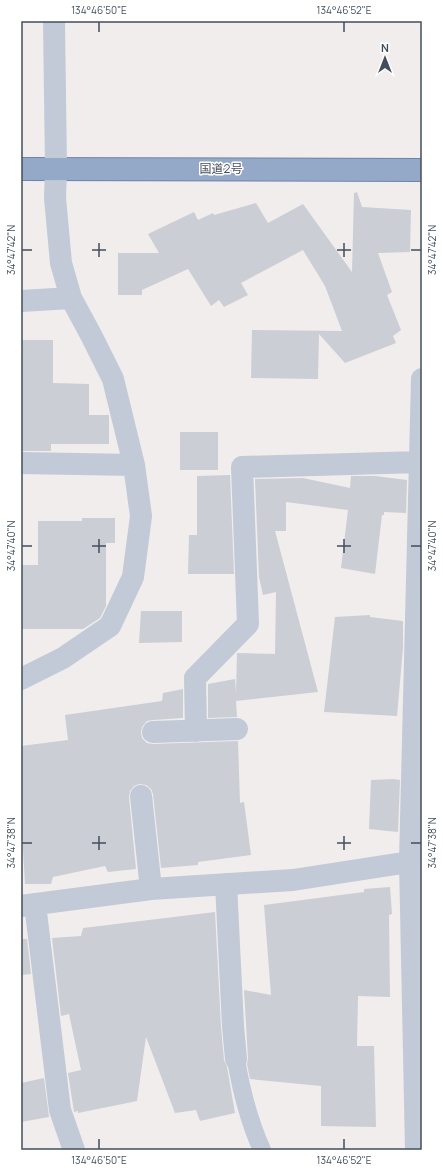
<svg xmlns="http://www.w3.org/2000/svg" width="443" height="1171" viewBox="0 0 443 1171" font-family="Manrope,'Noto Sans JP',sans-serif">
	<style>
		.building { fill: #cbced5 }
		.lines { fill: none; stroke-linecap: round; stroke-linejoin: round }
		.trunk-casing { stroke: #6b84ac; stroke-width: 24 }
		.service { stroke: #c1cad6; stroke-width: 18 }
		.minor { stroke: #c1cad6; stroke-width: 22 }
		.trunk { stroke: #94a9c8; stroke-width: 22 }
		.ticks { fill: none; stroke: #434e5c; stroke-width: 1.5 }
		.labels { text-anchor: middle; stroke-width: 3; stroke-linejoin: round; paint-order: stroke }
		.street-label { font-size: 12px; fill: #434e5c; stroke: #fff }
		.neatline { fill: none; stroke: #434e5c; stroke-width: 1.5 }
		.ticks-label { font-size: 10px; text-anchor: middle; fill: #434e5c }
	</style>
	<rect width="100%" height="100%" fill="#f0edec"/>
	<!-- building -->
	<path class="building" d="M 357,192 L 362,207 L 411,210 L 410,252 L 378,253 L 392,292 L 387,295 L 401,330 L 393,336 L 396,343 L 345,363 L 319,334 L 318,379 L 251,378 L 252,330 L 342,331 L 325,286 L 303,250 L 241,283 L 248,295 L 224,307 L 219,300 L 211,306 L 188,269 L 142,290 L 142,295 L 118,295 L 118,253 L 159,253 L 148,234 L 194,212 L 198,220 L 213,213 L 214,215 L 256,203 L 268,223 L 303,204 L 352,272 L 354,193 Z
		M 21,340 L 53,340 L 53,383 L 89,384 L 89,415 L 109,415 L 109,444 L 51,444 L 51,451 L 21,451 Z
		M 180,432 L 218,432 L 218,470 L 180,470 Z
		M 230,475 L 234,574 L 188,574 L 189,535 L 197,535 L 197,476 Z
		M 351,476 L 375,476 L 407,480 L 406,513 L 384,512 L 384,515 L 382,515 L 375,574 L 341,568 L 348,510 L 286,502 L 286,531 L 275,531 L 318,692 L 236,701 L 237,717 L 208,718 L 208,684 L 235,679 L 236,693 L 237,653 L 275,654 L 276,592 L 263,595 L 259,577 L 255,479 L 303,478 L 350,488 Z
		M 82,518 L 115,518 L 115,543 L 106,543 L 106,606 L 100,618 L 83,629 L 21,629 L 21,565 L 38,565 L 38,521 L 82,521 Z
		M 141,611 L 182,611 L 182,642 L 139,643 Z
		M 370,615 L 370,617 L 403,621 L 403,648 L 397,716 L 324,712 L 335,617 Z
		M 183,689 L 183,718 L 153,720 L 147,721 L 142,727 L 141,733 L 142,738 L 147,743 L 153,744 L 238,741 L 240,803 L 244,802 L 251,855 L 198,862 L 198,865 L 161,868 L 153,794 L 151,789 L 146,785 L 139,784 L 134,786 L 130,791 L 129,797 L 136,869 L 108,872 L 105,866 L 53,877 L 51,884 L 25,884 L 21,814 L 21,746 L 68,740 L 65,715 L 162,701 L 163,693 Z
		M 394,779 L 400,780 L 398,832 L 369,829 L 371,780 Z
		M 390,887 L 392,914 L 389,915 L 390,997 L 358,996 L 357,1046 L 374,1046 L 376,1127 L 321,1126 L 321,1086 L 250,1079 L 247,1064 L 248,1058 L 244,990 L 271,995 L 264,905 L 364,892 L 364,889 Z
		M 215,912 L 221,1027 L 224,1060 L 227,1067 L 235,1113 L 200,1121 L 196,1110 L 175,1113 L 146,1037 L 137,1101 L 78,1113 L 78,1111 L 74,1112 L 68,1073 L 81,1070 L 69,1014 L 61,1016 L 52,938 L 81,936 L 83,928 Z
		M 21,939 L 27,939 L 31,974 L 21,975 Z
		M 44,1078 L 49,1117 L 21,1122 L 21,1083 Z"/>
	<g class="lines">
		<defs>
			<path id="trunk" d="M 21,169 L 422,170"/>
		</defs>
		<!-- trunk casing -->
		<use href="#trunk" class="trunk-casing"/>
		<!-- service -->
		<path class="service" d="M 236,1059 C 241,1090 249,1121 262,1150"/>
		<!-- minor -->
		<path class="minor" d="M 21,301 L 71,298
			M 21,463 L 134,465
			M 21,679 L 63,658 L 110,626 L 133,577 L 141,516 L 134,465 L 113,379 L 91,335 L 71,298 L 61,263 L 55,198 L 56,169 L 54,21
			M 196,731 L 195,678 L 248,624 L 242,467 L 420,462
			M 153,732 L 237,729
			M 141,796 L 151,889
			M 226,884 L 233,1026 L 236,1059
			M 35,904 L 60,1110 L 74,1150
			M 21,906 L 151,889 L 293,880 L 422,860
			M 416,1150 L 410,861 L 422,379"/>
		<!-- trunk -->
		<use href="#trunk" class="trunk"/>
	</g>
	<!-- ticks -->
	<path class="ticks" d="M 99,22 L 99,32M 344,22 L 344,32M 99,243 L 99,257M 344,243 L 344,257M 22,250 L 32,250M 92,250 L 106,250M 337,250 L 351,250M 411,250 L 421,250M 99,539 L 99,553M 344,539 L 344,553M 22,546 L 32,546M 92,546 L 106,546M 337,546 L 351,546M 411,546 L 421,546M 99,836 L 99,850M 344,836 L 344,850M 22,843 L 32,843M 92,843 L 106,843M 337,843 L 351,843M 411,843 L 421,843M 99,1139 L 99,1149M 344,1139 L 344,1149"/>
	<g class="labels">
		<!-- street labels -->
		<g class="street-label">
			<text x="221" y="173">国道2号</text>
		</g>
	</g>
	<!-- border -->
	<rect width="443" height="1171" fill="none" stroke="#ffffff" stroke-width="44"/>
	<!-- north arrow -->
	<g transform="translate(385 58)" stroke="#ffffff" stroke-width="3" paint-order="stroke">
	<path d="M0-3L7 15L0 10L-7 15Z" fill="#434e5c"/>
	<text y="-6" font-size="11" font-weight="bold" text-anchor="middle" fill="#434e5c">N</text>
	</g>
	<rect x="22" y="22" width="399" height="1127" class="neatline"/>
	<g class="ticks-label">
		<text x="99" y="14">134°46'50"E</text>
		<text x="344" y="14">134°46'52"E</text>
		<text transform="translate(11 250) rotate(-90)" y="4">34°47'42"N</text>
		<text transform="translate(432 250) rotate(-90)" y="4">34°47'42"N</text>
		<text transform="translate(11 546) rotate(-90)" y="4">34°47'40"N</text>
		<text transform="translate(432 546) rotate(-90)" y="4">34°47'40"N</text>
		<text transform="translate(11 843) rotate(-90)" y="4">34°47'38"N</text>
		<text transform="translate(432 843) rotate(-90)" y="4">34°47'38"N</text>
		<text x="99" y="1164">134°46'50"E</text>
		<text x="344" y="1164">134°46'52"E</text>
	</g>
</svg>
